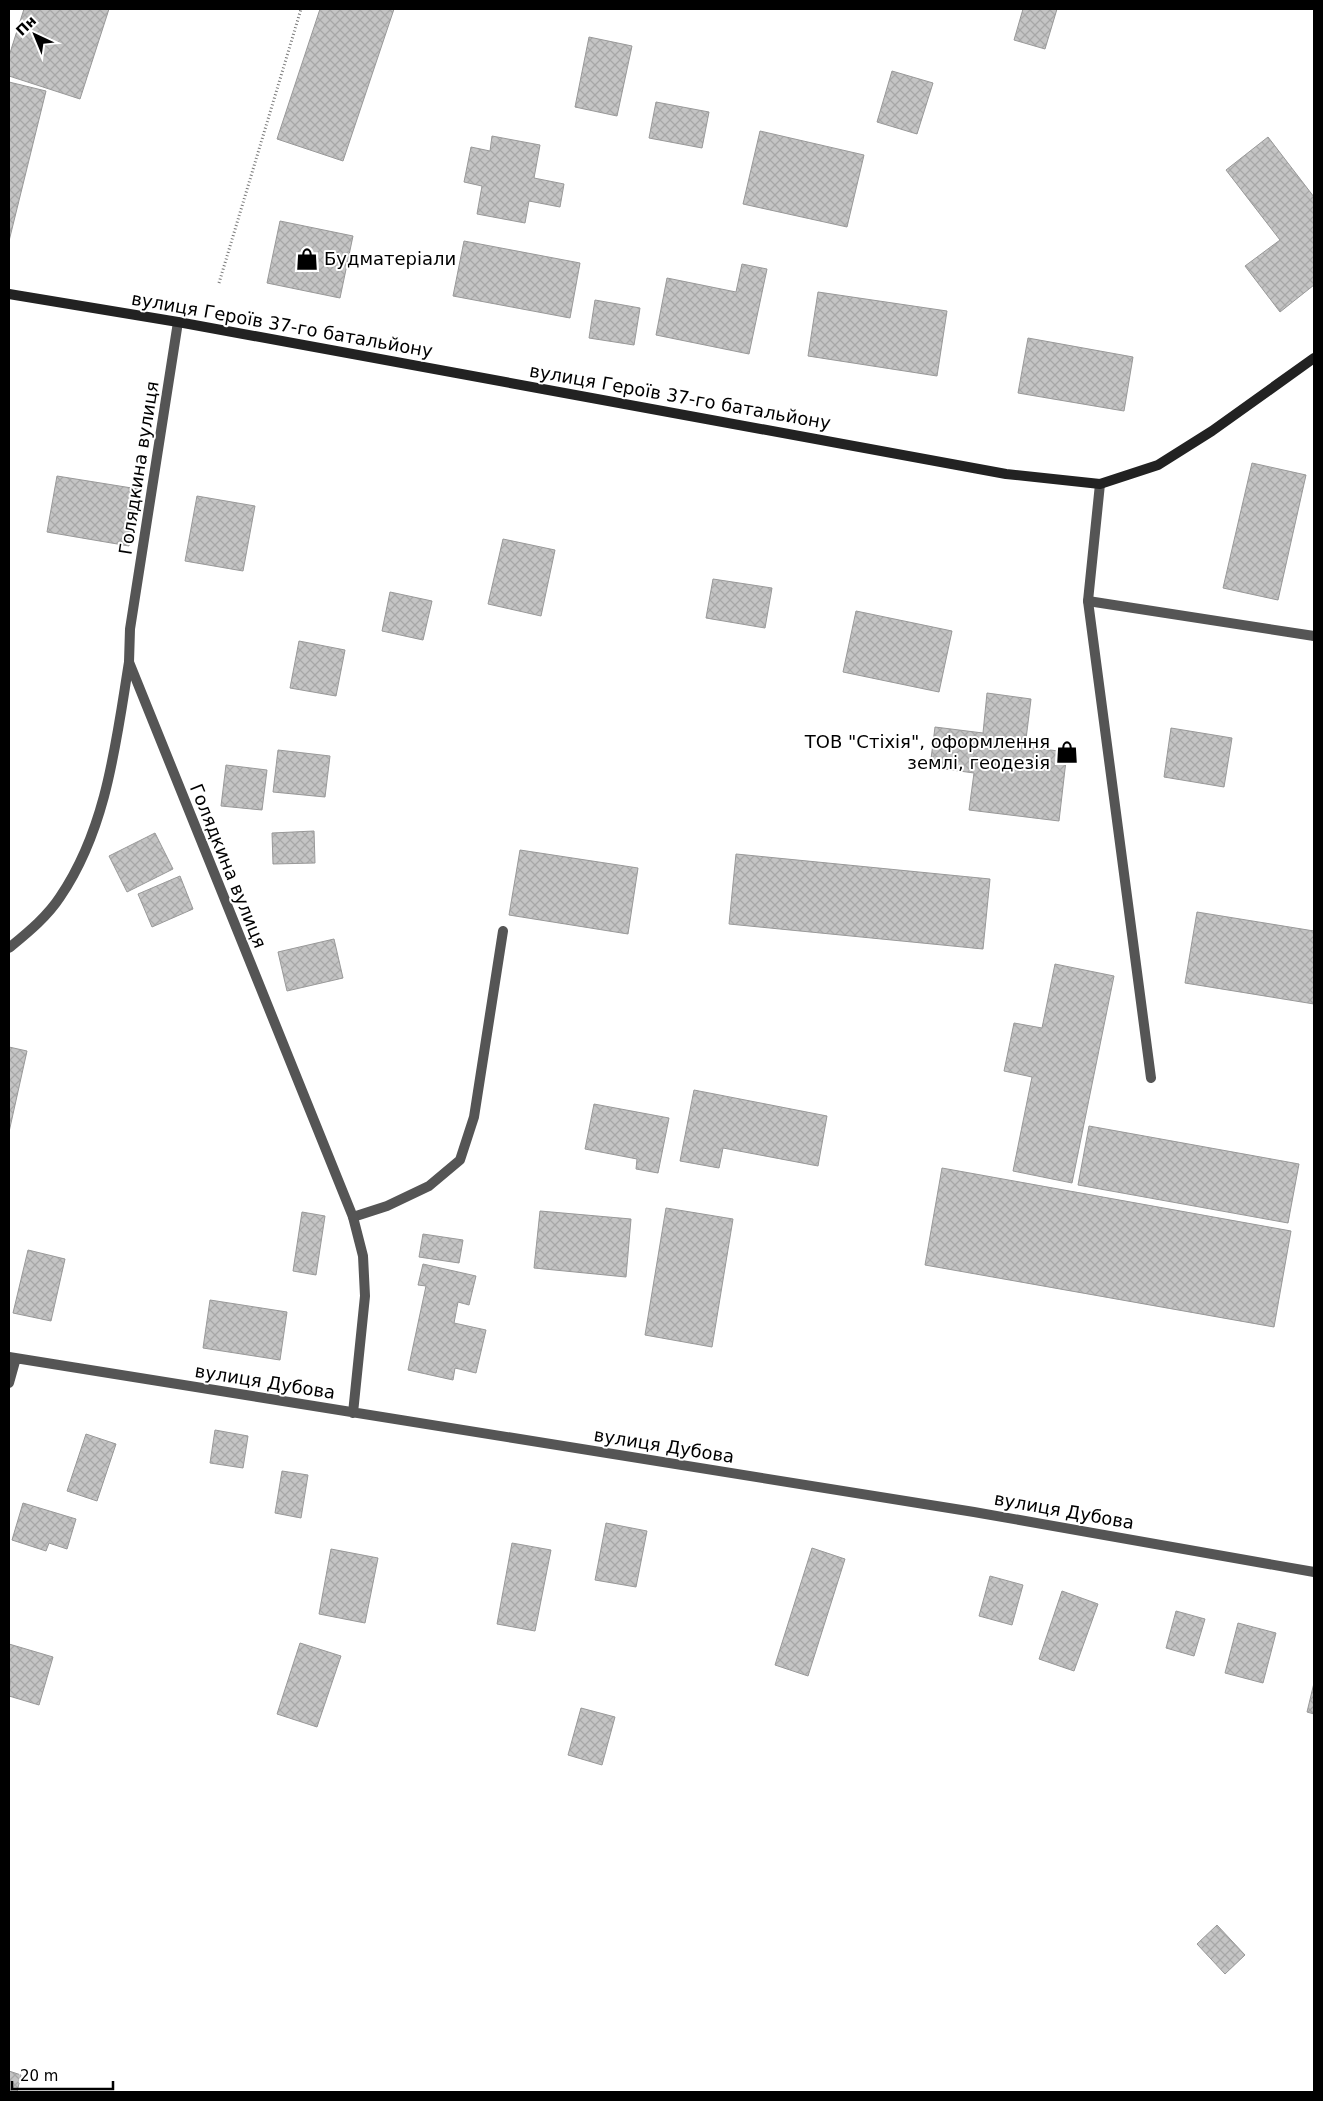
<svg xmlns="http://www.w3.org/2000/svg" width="1323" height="2101" viewBox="0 0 1323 2101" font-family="'DejaVu Sans',sans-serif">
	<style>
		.building { fill: url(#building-cross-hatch); stroke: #999 }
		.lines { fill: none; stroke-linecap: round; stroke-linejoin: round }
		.path { stroke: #777; stroke-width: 3; stroke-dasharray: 1 2.5; stroke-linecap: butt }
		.lane { stroke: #555; stroke-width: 10 }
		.street { stroke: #555; stroke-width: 10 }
		.secondary { stroke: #222; stroke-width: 10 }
		.labels { text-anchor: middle; stroke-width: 4; stroke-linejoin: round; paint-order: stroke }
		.poi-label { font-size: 18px; fill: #000; stroke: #fff; text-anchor: start }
		.street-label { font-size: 18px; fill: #000; stroke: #fff }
	</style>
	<defs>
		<pattern id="building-cross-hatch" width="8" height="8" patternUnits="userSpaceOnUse" patternTransform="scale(1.25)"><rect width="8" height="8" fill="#c4c4c4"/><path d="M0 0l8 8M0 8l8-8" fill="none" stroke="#a7a7a7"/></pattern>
	</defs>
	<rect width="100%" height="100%" fill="#fff"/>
	<!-- building -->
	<path class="building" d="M 24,9 L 109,9 L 80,99 L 9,76 L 9,56 Z
		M 320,9 L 394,9 L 343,161 L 277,139 Z
		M 1023,9 L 1057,9 L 1045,49 L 1014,40 Z
		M 589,37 L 632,46 L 617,116 L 575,107 Z
		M 892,71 L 933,83 L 917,134 L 877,122 Z
		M 9,82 L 46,91 L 9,241 Z
		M 656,102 L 709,112 L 702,148 L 649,138 Z
		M 760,131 L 864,155 L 847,227 L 743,204 Z
		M 492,136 L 540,145 L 534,178 L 564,184 L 560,207 L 529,201 L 525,223 L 477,214 L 482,186 L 464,182 L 471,147 L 490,151 Z
		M 1268,137 L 1314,197 L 1314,285 L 1280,312 L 1245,266 L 1280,240 L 1226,170 Z
		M 280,221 L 353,236 L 340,298 L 267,283 Z
		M 464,241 L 580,263 L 570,318 L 453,296 Z
		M 742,264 L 767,269 L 749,354 L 656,335 L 667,278 L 736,292 Z
		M 818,292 L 947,311 L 937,376 L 808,356 Z
		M 595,300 L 640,308 L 634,345 L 589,338 Z
		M 1028,338 L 1133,357 L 1124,411 L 1018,393 Z
		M 1252,463 L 1306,475 L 1278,600 L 1223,588 Z
		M 57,476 L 138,489 L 129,546 L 47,532 Z
		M 197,496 L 255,506 L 243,571 L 185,561 Z
		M 503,539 L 555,550 L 541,616 L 488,604 Z
		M 713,579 L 772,588 L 765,628 L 706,618 Z
		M 390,592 L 432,601 L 423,640 L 382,631 Z
		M 856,611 L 952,631 L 939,692 L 843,672 Z
		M 299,641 L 345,650 L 336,696 L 290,688 Z
		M 987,693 L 1031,699 L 1025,747 L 1067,752 L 1059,821 L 969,810 L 974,773 L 930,767 L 935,727 L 983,733 Z
		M 1171,728 L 1232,738 L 1224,787 L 1164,777 Z
		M 278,750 L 330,756 L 325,797 L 273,792 Z
		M 226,765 L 267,770 L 262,810 L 221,806 Z
		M 314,831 L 315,863 L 273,864 L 272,833 Z
		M 155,833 L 173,869 L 127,892 L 109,856 Z
		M 520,850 L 638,868 L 628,934 L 509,915 Z
		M 736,854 L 990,879 L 983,949 L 729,924 Z
		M 180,876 L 193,909 L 152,927 L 138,894 Z
		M 1197,912 L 1314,931 L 1314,1004 L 1185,983 Z
		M 334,939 L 343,978 L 287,991 L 278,952 Z
		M 1055,964 L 1114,976 L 1072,1183 L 1013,1171 L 1032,1077 L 1004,1071 L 1014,1023 L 1042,1028 Z
		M 9,1047 L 27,1051 L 9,1132 Z
		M 694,1090 L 827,1116 L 818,1166 L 723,1148 L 719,1168 L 680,1161 Z
		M 594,1104 L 669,1118 L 658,1173 L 636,1169 L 637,1159 L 585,1149 Z
		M 1089,1126 L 1299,1164 L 1288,1223 L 1078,1185 Z
		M 942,1168 L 1291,1231 L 1274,1327 L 925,1265 Z
		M 666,1208 L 733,1219 L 712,1347 L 645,1335 Z
		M 540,1211 L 631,1219 L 626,1277 L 534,1268 Z
		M 302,1212 L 325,1216 L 316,1275 L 293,1271 Z
		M 423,1234 L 463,1240 L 459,1263 L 419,1257 Z
		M 28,1250 L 65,1259 L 51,1321 L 13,1313 Z
		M 423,1264 L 476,1276 L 469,1305 L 458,1302 L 454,1323 L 486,1330 L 476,1373 L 455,1368 L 453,1380 L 408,1370 L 426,1286 L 418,1285 Z
		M 210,1300 L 287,1312 L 280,1360 L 203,1348 Z
		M 215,1430 L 248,1436 L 243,1468 L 210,1463 Z
		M 86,1434 L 116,1444 L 97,1501 L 67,1491 Z
		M 282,1471 L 308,1475 L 301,1518 L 275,1513 Z
		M 23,1503 L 76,1519 L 67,1549 L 49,1543 L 46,1551 L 12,1540 Z
		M 606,1523 L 647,1531 L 636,1587 L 595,1580 Z
		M 512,1543 L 551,1550 L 535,1631 L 497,1624 Z
		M 812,1548 L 845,1559 L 808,1676 L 775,1665 Z
		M 331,1549 L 378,1558 L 365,1623 L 319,1614 Z
		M 990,1576 L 1023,1585 L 1012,1625 L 979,1616 Z
		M 1062,1591 L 1098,1604 L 1074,1671 L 1039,1659 Z
		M 1176,1611 L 1205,1619 L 1194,1656 L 1166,1648 Z
		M 1238,1623 L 1276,1633 L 1263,1683 L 1225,1673 Z
		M 300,1643 L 341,1656 L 317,1727 L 277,1714 Z
		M 9,1644 L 53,1657 L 39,1705 L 9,1696 L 10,1681 L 9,1680 Z
		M 1314,1683 L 1314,1714 L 1307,1712 Z
		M 581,1708 L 615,1717 L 602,1765 L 568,1755 Z
		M 1217,1925 L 1245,1955 L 1225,1974 L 1197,1944 Z
		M 9,2071 L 21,2075 L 17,2092 L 9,2092 Z"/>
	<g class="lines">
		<!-- path -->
		<path class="path" d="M 219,283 L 301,9"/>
		<!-- lane -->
		<path class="lane" d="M 1100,484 L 1088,601 L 1151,1078
			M 9,948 C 27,933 47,917 60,897 C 107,828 116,742 129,662
			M 353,1217 L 387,1206 L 429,1186 L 460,1160 L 474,1117 L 503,931"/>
		<!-- street -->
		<path class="street" d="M 178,322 L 130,629 L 129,662 L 353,1217 L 363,1256 L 365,1296 L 353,1413
			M 1088,601 L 1314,636
			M 9,1357 L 974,1512 L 1314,1572
			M 9,1383 L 16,1358"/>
		<!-- secondary -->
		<path class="secondary" d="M 9,294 L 178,322 L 1006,474 L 1100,484 L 1158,465 L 1212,431 L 1314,358"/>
	</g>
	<!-- icons -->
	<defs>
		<symbol id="shop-bare" viewBox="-9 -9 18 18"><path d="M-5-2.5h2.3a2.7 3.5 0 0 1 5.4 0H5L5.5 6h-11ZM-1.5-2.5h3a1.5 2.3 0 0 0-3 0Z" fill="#000" stroke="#fff" stroke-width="2.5" paint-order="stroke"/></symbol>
	</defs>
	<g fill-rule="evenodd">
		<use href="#shop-bare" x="291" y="243" width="32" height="32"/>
		<use href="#shop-bare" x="1051" y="736" width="32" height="32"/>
	</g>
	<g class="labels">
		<!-- poi labels -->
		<g class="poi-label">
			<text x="324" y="265">Будматеріали</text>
			<text x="1050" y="748" text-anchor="end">ТОВ "Стіхія", оформлення<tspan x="1050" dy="21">землі, геодезія</tspan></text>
		</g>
		<!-- street labels -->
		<g class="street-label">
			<text transform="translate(282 325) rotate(10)" y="6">вулиця Героїв 37-го батальйону</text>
			<text transform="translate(680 397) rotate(10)" y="6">вулиця Героїв 37-го батальйону</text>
			<text transform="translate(139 468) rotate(-81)" y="6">Голядкина вулиця</text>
			<text transform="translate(228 866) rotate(68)" y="6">Голядкина вулиця</text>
			<text transform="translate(265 1382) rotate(9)" y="6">вулиця Дубова</text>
			<text transform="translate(664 1446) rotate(9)" y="6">вулиця Дубова</text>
			<text transform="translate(1064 1511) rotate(10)" y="6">вулиця Дубова</text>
		</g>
	</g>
	<!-- border -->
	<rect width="1323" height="2101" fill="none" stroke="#000000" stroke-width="20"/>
	<!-- north arrow -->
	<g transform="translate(35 35) rotate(316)" stroke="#ffffff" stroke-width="4" paint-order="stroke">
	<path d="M0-4L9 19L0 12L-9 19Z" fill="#000000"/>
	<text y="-8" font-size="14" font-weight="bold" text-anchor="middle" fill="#000000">Пн</text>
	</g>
	<!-- scale -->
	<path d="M12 2081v8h101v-8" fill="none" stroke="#000000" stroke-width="2.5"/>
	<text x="20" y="2081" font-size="15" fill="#000000" stroke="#ffffff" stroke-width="4" paint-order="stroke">20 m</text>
</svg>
